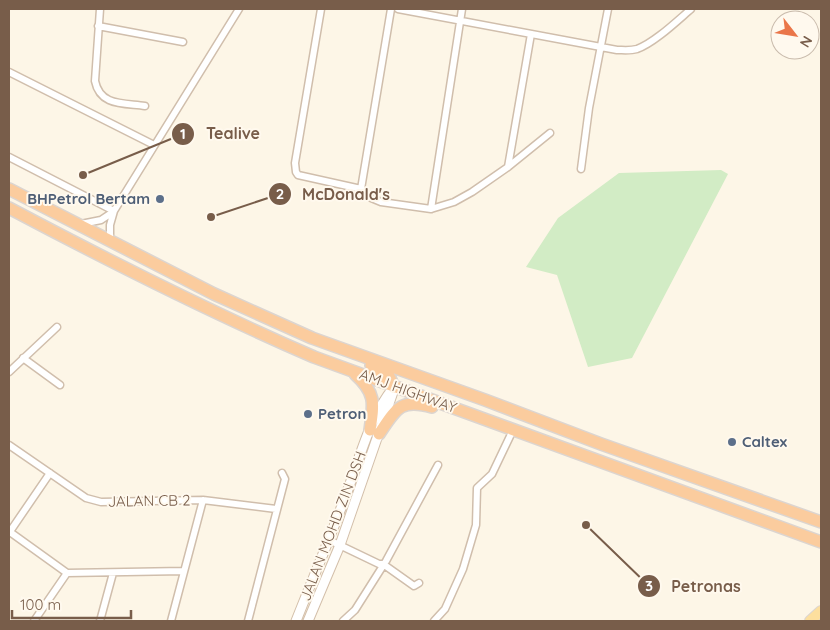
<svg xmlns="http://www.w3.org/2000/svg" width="830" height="630" viewBox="0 0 830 630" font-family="Quicksand,sans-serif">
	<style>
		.green { fill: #d2ecc5 }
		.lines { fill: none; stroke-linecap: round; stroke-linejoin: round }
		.minor-casing { stroke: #d0beac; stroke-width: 9 }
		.secondary-casing { stroke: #d3bfaa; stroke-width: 11 }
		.primary-casing { stroke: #dcd5d0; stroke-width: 12 }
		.trunk-casing { stroke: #dcd5d0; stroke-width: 14 }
		.minor { stroke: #fff; stroke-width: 6 }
		.secondary { stroke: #fff; stroke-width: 9 }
		.primary { stroke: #fddf9e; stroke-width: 10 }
		.trunk { stroke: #fbcc9e; stroke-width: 11 }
		.service-dot { fill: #5c6f8a; stroke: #fff9ee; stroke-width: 2 }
		.labels { text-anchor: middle; stroke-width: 4; stroke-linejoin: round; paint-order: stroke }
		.service-label { font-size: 15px; font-weight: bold; fill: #4e5e75; stroke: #fff9ee; text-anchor: start }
		.street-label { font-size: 15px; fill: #785d4a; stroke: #fff9ee }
		.leader { fill: none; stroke: #785d4a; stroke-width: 2 }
		.callout-dot { fill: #785d4a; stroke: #fff9ee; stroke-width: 2 }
		.mark-label { font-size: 15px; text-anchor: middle; font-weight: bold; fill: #fff }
		.callout-label { font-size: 16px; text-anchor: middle; font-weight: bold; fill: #785d4a; stroke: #fff9ee; stroke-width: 4; stroke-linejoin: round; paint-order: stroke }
	</style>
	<rect width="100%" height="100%" fill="#fdf6e7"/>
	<!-- green -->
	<path class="green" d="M 721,170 L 728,174 L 632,358 L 588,367 L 557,275 L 526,267 L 558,218 L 619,173 Z"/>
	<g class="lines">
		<defs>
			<path id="minor" d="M 100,9 L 95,81 C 100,106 123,103 145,106
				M 321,9 L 295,163 L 296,172 L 298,175 L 361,189 L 369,197 L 381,202 L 431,209 L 454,202 L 472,192 L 508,167 L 550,133
				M 398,9 L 617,50 C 623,50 630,51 637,49 C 654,43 677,21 691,9
				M 98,26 L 183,42
				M 9,72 L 154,145
				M 9,157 L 114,211
				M 508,167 L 531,34
				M 581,169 L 589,108 L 608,9
				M 361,189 L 391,9
				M 431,209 L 462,9
				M 81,224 L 101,220 L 113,212
				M 110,241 L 110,225 L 114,211 L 239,9
				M 23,358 L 60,385
				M 9,372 L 57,327
				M 9,445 L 86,498 L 101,502 L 203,500 L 276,509
				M 10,532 L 67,573 L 184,571
				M 9,533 L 50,473
				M 329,540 L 379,564 L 383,564 L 414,586 L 419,583
				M 34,621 L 67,573
				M 100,621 L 113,573
				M 171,621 L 203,500
				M 248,621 L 285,479 L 282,473
				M 343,621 L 355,610 L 386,561 L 438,465
				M 434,621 L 445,609 L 463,569 L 476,525 L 477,488 L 492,474 L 513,430"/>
			<path id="secondary" d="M 296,621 C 313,578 331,536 347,492 C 360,457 370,416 394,387
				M 308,621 L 340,545 L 393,392"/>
			<path id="primary" d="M 810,621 L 821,611"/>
			<path id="trunk" d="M 9,189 L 214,294 L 312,338 L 485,400 L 601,444 L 821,522
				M 9,208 C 109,261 210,312 314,357 L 821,542
				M 371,365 L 389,376 L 394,387
				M 355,374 C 376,393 374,403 370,430
				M 379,434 C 396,409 400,398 432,407"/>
		</defs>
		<!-- minor casing -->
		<use href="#minor" class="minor-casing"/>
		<!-- secondary casing -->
		<use href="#secondary" class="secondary-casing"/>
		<!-- primary casing -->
		<use href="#primary" class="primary-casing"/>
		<!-- trunk casing -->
		<use href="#trunk" class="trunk-casing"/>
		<!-- minor -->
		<use href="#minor" class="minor"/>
		<!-- secondary -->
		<use href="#secondary" class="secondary"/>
		<!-- primary -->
		<use href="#primary" class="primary"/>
		<!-- trunk -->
		<use href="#trunk" class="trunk"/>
	</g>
	<!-- markers -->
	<g class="service-dot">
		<circle cx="160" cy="199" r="5"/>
		<circle cx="308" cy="414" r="5"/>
		<circle cx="732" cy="442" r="5"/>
	</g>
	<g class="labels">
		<!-- service labels -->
		<g class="service-label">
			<text x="150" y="204" text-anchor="end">BHPetrol Bertam</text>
			<text x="318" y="419">Petron</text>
			<text x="742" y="447">Caltex</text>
		</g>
		<!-- street labels -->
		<g class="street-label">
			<text transform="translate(408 391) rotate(20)" y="5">AMJ HIGHWAY</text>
			<text transform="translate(149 501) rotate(-1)" y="5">JALAN CB 2</text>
			<text transform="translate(333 526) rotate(-69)" y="5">JALAN MOHD ZIN DSH</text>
		</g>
	</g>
	<!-- callouts -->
	<path class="leader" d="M83 175L183 134M211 217L280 194M586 525L649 586"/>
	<g class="callout-dot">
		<circle cx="83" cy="175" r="5"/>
		<circle cx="211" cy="217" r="5"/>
		<circle cx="586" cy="525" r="5"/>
		<circle cx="183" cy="134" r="12"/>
		<circle cx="280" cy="194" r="12"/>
		<circle cx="649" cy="586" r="12"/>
	</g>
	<g class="mark-label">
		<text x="183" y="139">1</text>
		<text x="280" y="199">2</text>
		<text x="649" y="591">3</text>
	</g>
	<g class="callout-label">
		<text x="233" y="139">Tealive</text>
		<text x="346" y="200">McDonald's</text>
		<text x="706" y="592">Petronas</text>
	</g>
	<!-- border -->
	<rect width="830" height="630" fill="none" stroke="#785d4a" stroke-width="20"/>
	<!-- north arrow -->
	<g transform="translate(795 35) rotate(121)"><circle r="24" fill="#fff9ee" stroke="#c9bbac"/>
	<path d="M0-4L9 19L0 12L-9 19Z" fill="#ea7649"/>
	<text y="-8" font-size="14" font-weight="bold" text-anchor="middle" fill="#785d4a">N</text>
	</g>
	<!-- scale -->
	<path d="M12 610v8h119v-8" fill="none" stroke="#785d4a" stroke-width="2.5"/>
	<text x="20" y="610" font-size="15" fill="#785d4a" stroke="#fff9ee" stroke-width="4" paint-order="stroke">100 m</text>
</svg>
